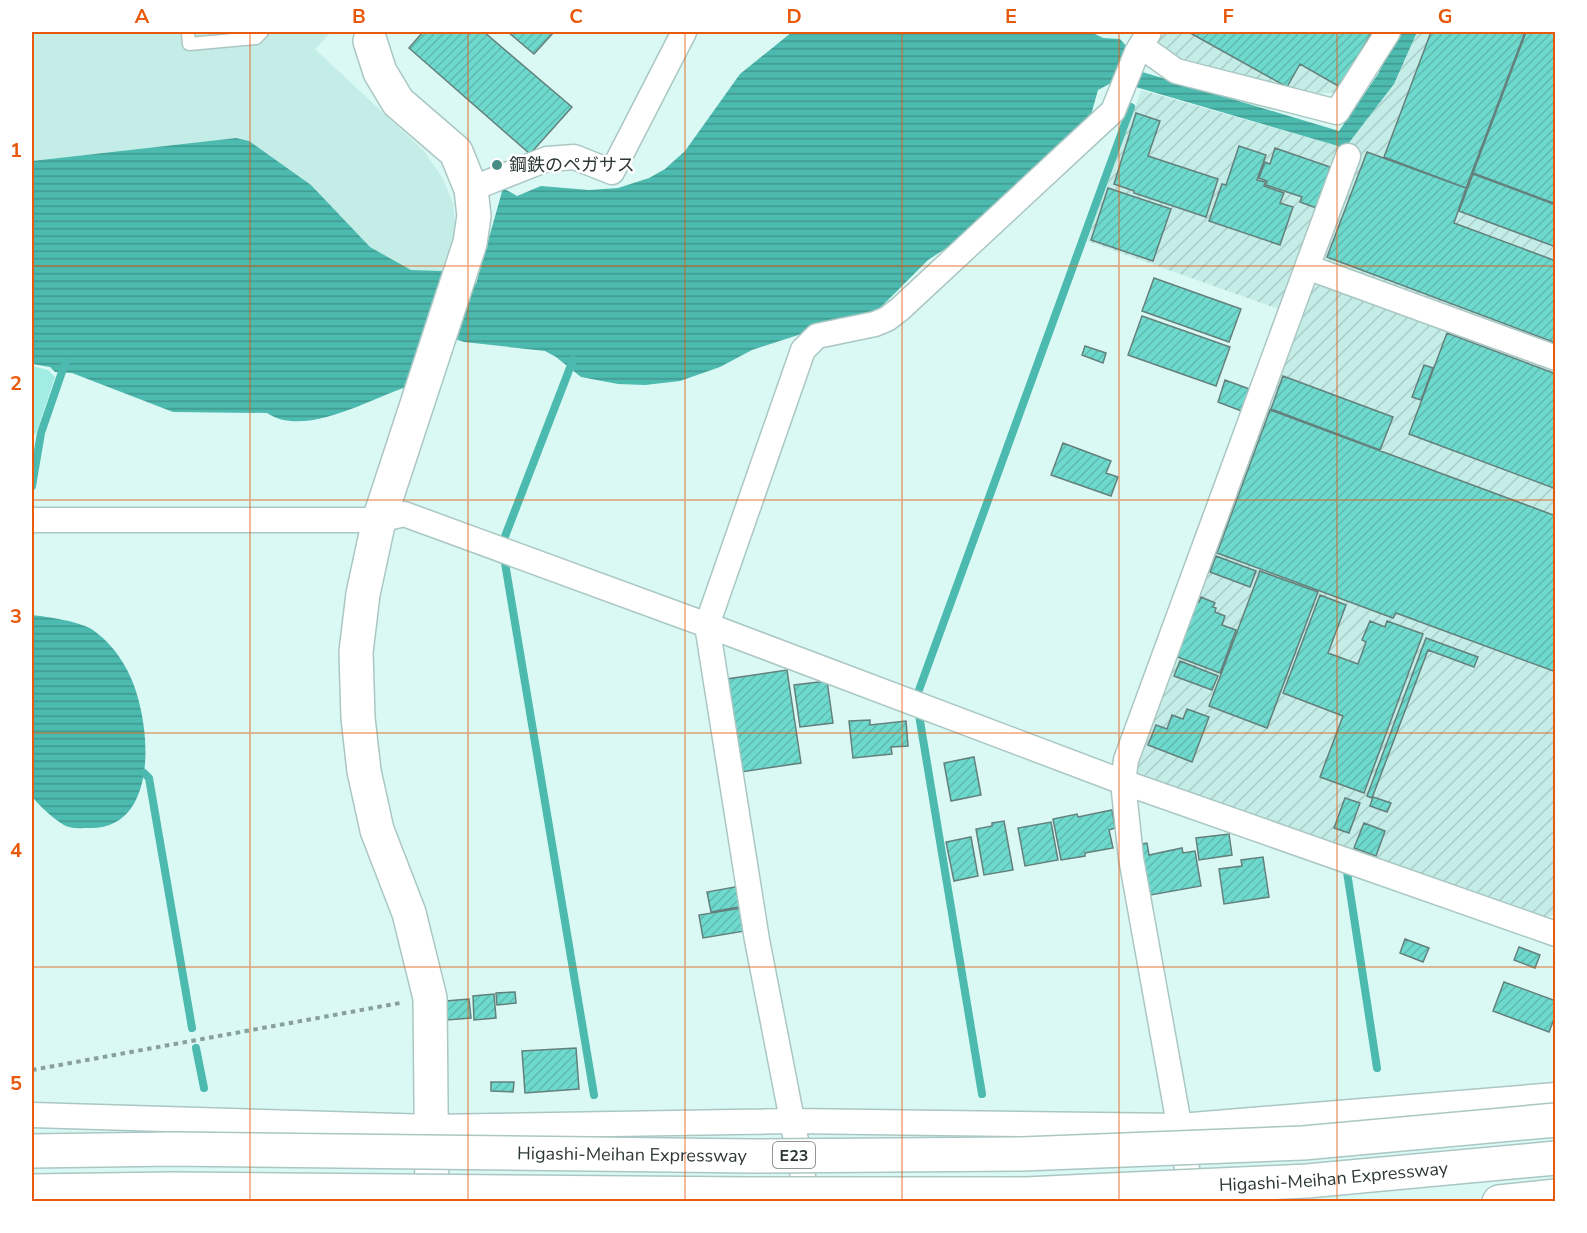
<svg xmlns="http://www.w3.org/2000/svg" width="1587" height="1233" viewBox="0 0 1587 1233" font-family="'Nunito Sans','Noto Sans JP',sans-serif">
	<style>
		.built { fill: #c5ede7 }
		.industrial { fill: url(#industrial-furrows) }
		.park { fill: #a1ece3 }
		.water { fill: url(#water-rules) }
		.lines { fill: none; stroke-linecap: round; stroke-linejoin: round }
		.stream { stroke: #4dbaaf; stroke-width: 8 }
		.building { fill: url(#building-hatch); stroke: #64807c; stroke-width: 1.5 }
		.lane-casing { stroke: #aac7c3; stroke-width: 15 }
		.street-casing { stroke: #aac7c3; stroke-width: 27 }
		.secondary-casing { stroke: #aac7c3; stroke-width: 36 }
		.primary-casing { stroke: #aac7c3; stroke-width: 36 }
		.path { stroke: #899f9c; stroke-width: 4; stroke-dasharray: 4.5 4.5; stroke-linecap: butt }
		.lane { stroke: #fff; stroke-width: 12 }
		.street { stroke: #fff; stroke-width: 24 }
		.secondary { stroke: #fff; stroke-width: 33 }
		.primary { stroke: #fff; stroke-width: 33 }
		.highway-bridge-casing { stroke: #aac7c3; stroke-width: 36; stroke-linecap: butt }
		.highway-bridge { stroke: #fff; stroke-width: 33 }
		.grid { fill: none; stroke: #e8590c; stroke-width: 1.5; stroke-opacity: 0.55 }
		.poi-dot { fill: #468c84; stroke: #fff; stroke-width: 2 }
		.labels { text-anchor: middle; stroke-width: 5; stroke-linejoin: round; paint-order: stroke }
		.shield { fill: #fff; stroke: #6b7472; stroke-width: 1.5 }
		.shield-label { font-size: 16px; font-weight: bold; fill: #2c3836 }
		.poi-label { font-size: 18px; fill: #2c3836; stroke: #fff; text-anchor: start }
		.street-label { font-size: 18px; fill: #2c3836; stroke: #fff }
		.neatline { fill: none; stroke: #e8590c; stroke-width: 2 }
		.grid-label { font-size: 20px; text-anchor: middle; font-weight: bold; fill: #e8590c }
	</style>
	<defs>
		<pattern id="industrial-furrows" width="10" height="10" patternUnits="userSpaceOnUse" patternTransform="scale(1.5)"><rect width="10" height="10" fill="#c5ede7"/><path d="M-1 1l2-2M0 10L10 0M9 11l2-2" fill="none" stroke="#a9ccc7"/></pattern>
		<pattern id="water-rules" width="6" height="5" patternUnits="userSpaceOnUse" patternTransform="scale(1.5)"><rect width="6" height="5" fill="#4dbaaf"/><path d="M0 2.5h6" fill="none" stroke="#40988f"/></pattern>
		<pattern id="building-hatch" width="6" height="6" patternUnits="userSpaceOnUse" patternTransform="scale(1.5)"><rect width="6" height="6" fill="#6ed9cd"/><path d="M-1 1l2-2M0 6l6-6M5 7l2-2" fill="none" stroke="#5fbbb1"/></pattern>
	</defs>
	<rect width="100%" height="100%" fill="#daf9f4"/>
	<!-- built -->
	<path class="built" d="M 32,32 L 331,32 L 315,49 L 424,151 L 442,177 L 453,203 L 458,244 L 445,271 L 411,270 L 370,247 L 350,229 L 236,138 L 32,161 Z"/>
	<!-- industrial -->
	<path class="industrial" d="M 1163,32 L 1377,32 L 1340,92 L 1293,96 L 1183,64 L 1156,43 Z
		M 1417,32 L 1555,32 L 1555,349 L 1330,266 L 1321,257 L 1284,311 L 1087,241 L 1141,90 L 1345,148 L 1394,84 Z
		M 1319,284 L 1555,371 L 1555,915 L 1536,919 L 1137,774 L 1132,759 L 1305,292 Z"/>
	<!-- park -->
	<path class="park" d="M 32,366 L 48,370 L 55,377 L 36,434 L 32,433 Z"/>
	<!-- water -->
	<path class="water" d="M 792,32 L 1091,32 L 1103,38 L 1120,39 L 1128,48 L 1139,71 L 1339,131 L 1378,74 L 1399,32 L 1417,32 L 1394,84 L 1345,148 L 1115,81 L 1098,90 L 1091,115 L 948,247 L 928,260 L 882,306 L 870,315 L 841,321 L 752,350 L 720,367 L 680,381 L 645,385 L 618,384 L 581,377 L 556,357 L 545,351 L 464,342 L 428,330 L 412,385 C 373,397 305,439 267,413 L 173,412 L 72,373 L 55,372 L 50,367 L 32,364 L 32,161 L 236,138 L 249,141 L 311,185 L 370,247 L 411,270 L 445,271 L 476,284 L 503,188 L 517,196 L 541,186 L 589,190 L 618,188 L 649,178 L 665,169 L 685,151 L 740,74 Z
		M 32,615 C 48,617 79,621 93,630 C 107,640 118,653 126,668 C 151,711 164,831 88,828 C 82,828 72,829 66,826 C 56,821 38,805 32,796 Z"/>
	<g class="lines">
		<!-- stream -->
		<path class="stream" d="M 32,486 L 41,433 L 65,363
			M 504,539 L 573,360
			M 504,557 L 594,1095
			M 919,690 L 1131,107
			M 919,715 L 982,1094
			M 144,773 L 149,778 L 192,1028
			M 1347,872 L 1377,1068
			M 196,1048 L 204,1088"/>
	</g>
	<!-- building -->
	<path class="building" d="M 423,32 L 484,32 L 572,107 L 530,154 L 409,48 Z
		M 508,32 L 554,32 L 534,54 Z
		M 1194,32 L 1372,32 L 1340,87 L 1300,64 L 1287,87 L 1192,34 Z
		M 1431,32 L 1525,32 L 1466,188 L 1384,157 Z
		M 1526,32 L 1556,32 L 1556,204 L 1473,173 Z
		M 1136,113 L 1160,121 L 1148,156 L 1218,179 L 1206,217 L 1134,193 L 1134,191 L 1114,184 Z
		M 1239,146 L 1266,155 L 1257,180 L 1265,182 L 1264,186 L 1284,193 L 1280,203 L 1293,207 L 1280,245 L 1209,221 L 1222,184 L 1226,185 Z
		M 1275,148 L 1330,167 L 1328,174 L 1333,176 L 1322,210 L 1300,202 L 1302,197 L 1266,185 L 1267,181 L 1259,178 L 1265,162 L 1270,164 Z
		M 1367,152 L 1466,188 L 1454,223 L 1556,261 L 1556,343 L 1327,257 Z
		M 1473,174 L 1556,205 L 1556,247 L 1459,211 Z
		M 1108,188 L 1171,209 L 1153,261 L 1091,240 Z
		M 1154,278 L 1241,309 L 1229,342 L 1142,311 Z
		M 1142,316 L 1230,347 L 1216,386 L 1128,355 Z
		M 1447,333 L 1556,374 L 1556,489 L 1409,434 Z
		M 1085,346 L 1106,353 L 1103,363 L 1082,355 Z
		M 1424,365 L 1433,368 L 1421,400 L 1412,397 Z
		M 1283,376 L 1393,417 L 1380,450 L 1271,409 Z
		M 1225,380 L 1252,390 L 1244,412 L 1218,402 Z
		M 1270,410 L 1556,516 L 1556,672 L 1396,613 L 1393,618 L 1217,553 Z
		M 1063,443 L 1111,461 L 1106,473 L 1118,477 L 1111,496 L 1051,475 Z
		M 1216,556 L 1256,571 L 1250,587 L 1210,572 Z
		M 1260,571 L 1318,592 L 1267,728 L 1209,706 Z
		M 1320,595 L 1346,605 L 1328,653 L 1358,664 L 1366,642 L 1362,640 L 1370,621 L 1385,627 L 1387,621 L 1423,634 L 1364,793 L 1320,777 L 1343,716 L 1283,693 Z
		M 1201,597 L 1215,603 L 1213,607 L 1216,608 L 1215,612 L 1225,616 L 1222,625 L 1236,630 L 1220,673 L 1175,656 L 1196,601 L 1199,602 Z
		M 1426,638 L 1478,657 L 1474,667 L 1428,650 L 1372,798 L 1367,796 Z
		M 1180,661 L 1218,676 L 1212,690 L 1174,676 Z
		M 787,670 L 801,763 L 741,772 L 727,679 Z
		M 827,681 L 833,723 L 800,727 L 794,685 Z
		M 1187,709 L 1209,717 L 1192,762 L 1148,745 L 1156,725 L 1167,729 L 1172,715 L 1183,719 Z
		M 870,720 L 870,725 L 906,721 L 908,746 L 891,747 L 892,754 L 853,758 L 849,721 Z
		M 974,757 L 981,795 L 951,801 L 944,763 Z
		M 1373,797 L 1391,803 L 1387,812 L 1370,806 Z
		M 1345,798 L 1360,803 L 1349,833 L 1334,828 Z
		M 1112,810 L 1115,828 L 1109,830 L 1113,848 L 1085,853 L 1085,856 L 1061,860 L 1053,819 L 1077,814 L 1078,817 Z
		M 1004,821 L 1013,870 L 984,875 L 976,829 L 992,826 L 992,823 Z
		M 1051,822 L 1058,860 L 1025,866 L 1018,828 Z
		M 1364,823 L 1385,831 L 1376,856 L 1354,848 Z
		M 1229,834 L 1232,855 L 1199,860 L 1196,838 Z
		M 971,837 L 978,876 L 954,881 L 946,842 Z
		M 1147,843 L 1149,855 L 1182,848 L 1183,853 L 1195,851 L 1201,886 L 1145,896 L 1135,845 Z
		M 1263,857 L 1269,897 L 1224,904 L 1219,869 L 1242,866 L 1241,860 Z
		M 740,886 L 744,906 L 711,912 L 707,892 Z
		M 741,908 L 745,931 L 703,938 L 699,915 Z
		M 1405,939 L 1429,948 L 1423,962 L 1400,953 Z
		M 1519,947 L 1540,955 L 1535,968 L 1514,960 Z
		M 1504,982 L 1556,1001 L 1556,1014 L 1549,1032 L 1493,1011 Z
		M 515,992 L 516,1003 L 497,1005 L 496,993 Z
		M 494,994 L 496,1018 L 474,1020 L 473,996 Z
		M 469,999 L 471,1018 L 447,1020 L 446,1001 Z
		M 576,1048 L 579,1089 L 525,1093 L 522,1051 Z
		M 491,1082 L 514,1082 L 513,1092 L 491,1091 Z"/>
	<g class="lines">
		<defs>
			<path id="lane" d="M 188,32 L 189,44 L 256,38 L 262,32"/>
			<path id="street" d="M 1141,46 L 1176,71 L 1337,112 L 1388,32
				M 471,189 L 547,159 L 574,157 L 612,172 L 684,32
				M 1307,267 L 1556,358
				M 32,520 L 379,520 L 404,514 L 707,625 L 1123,782 L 1556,934
				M 32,1115 L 432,1127 L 792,1121 L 1180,1126 L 1556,1095
				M 808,1202 L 757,940 L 707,625 L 803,350 L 817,336 L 875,324 L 887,319 L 900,309 L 1113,111 L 1137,52 L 1149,32
				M 1193,1202 L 1131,858 L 1123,782 L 1126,760 L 1348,156"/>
			<path id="secondary" d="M 370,41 L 380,72 L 398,102 L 456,152 L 471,189 L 474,216 L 470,243 L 379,520 L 363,594 L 356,652 L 358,718 L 364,771 L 377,830 L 409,913 L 430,998 L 432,1202"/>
			<path id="primary" d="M 1499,1202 L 1556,1196"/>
		</defs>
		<!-- lane casing -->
		<use href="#lane" class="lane-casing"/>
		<!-- street casing -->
		<use href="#street" class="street-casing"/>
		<!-- secondary casing -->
		<use href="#secondary" class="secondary-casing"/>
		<!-- primary casing -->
		<use href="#primary" class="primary-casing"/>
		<!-- path -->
		<path class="path" d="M 32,1070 L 400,1003"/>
		<!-- lane -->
		<use href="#lane" class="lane"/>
		<!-- street -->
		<use href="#street" class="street"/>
		<!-- secondary -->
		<use href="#secondary" class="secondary"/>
		<!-- primary -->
		<use href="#primary" class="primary"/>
		<defs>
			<g id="highway-bridge">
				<path id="s1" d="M 32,1151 L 173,1149 L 752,1156 L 1022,1154 L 1303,1143 L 1556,1120"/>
				<path id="s2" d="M 32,1191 L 172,1189 L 749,1194 L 1025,1194 L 1307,1181 L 1556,1158"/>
			</g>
		</defs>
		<!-- highway-bridge casing -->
		<use href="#highway-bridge" class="highway-bridge-casing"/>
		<!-- highway-bridge -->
		<use href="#highway-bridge" class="highway-bridge"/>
	</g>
	<!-- grid -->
	<path class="grid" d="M 250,32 L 250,1202M 468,32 L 468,1202M 685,32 L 685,1202M 902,32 L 902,1202M 1119,32 L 1119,1202M 1337,32 L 1337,1202M 32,266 L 1556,266M 32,500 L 1556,500M 32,733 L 1556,733M 32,967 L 1556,967"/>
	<!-- markers -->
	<circle class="poi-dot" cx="497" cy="165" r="6"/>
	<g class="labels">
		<!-- shield labels -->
		<rect class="shield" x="773" y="1142" width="42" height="26" rx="4.5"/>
		<g class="shield-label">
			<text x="794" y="1161">E23</text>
		</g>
		<!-- poi labels -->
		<g class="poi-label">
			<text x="509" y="171">鋼鉄のペガサス</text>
		</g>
		<!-- street labels -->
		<g class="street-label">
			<text dy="6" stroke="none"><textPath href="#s1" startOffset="600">Higashi-Meihan Expressway</textPath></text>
			<text dy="6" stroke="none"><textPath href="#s2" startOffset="1302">Higashi-Meihan Expressway</textPath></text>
		</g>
	</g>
	<!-- border -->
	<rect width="1587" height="1233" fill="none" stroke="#ffffff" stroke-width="66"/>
	<rect x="33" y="33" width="1521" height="1167" class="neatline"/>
	<g class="grid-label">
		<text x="142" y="23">A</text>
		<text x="359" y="23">B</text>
		<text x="576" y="23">C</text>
		<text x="794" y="23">D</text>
		<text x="1011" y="23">E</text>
		<text x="1228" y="23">F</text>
		<text x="1445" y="23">G</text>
		<text x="16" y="157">1</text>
		<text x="16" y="390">2</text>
		<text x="16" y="623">3</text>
		<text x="16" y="857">4</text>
		<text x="16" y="1090">5</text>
	</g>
</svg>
